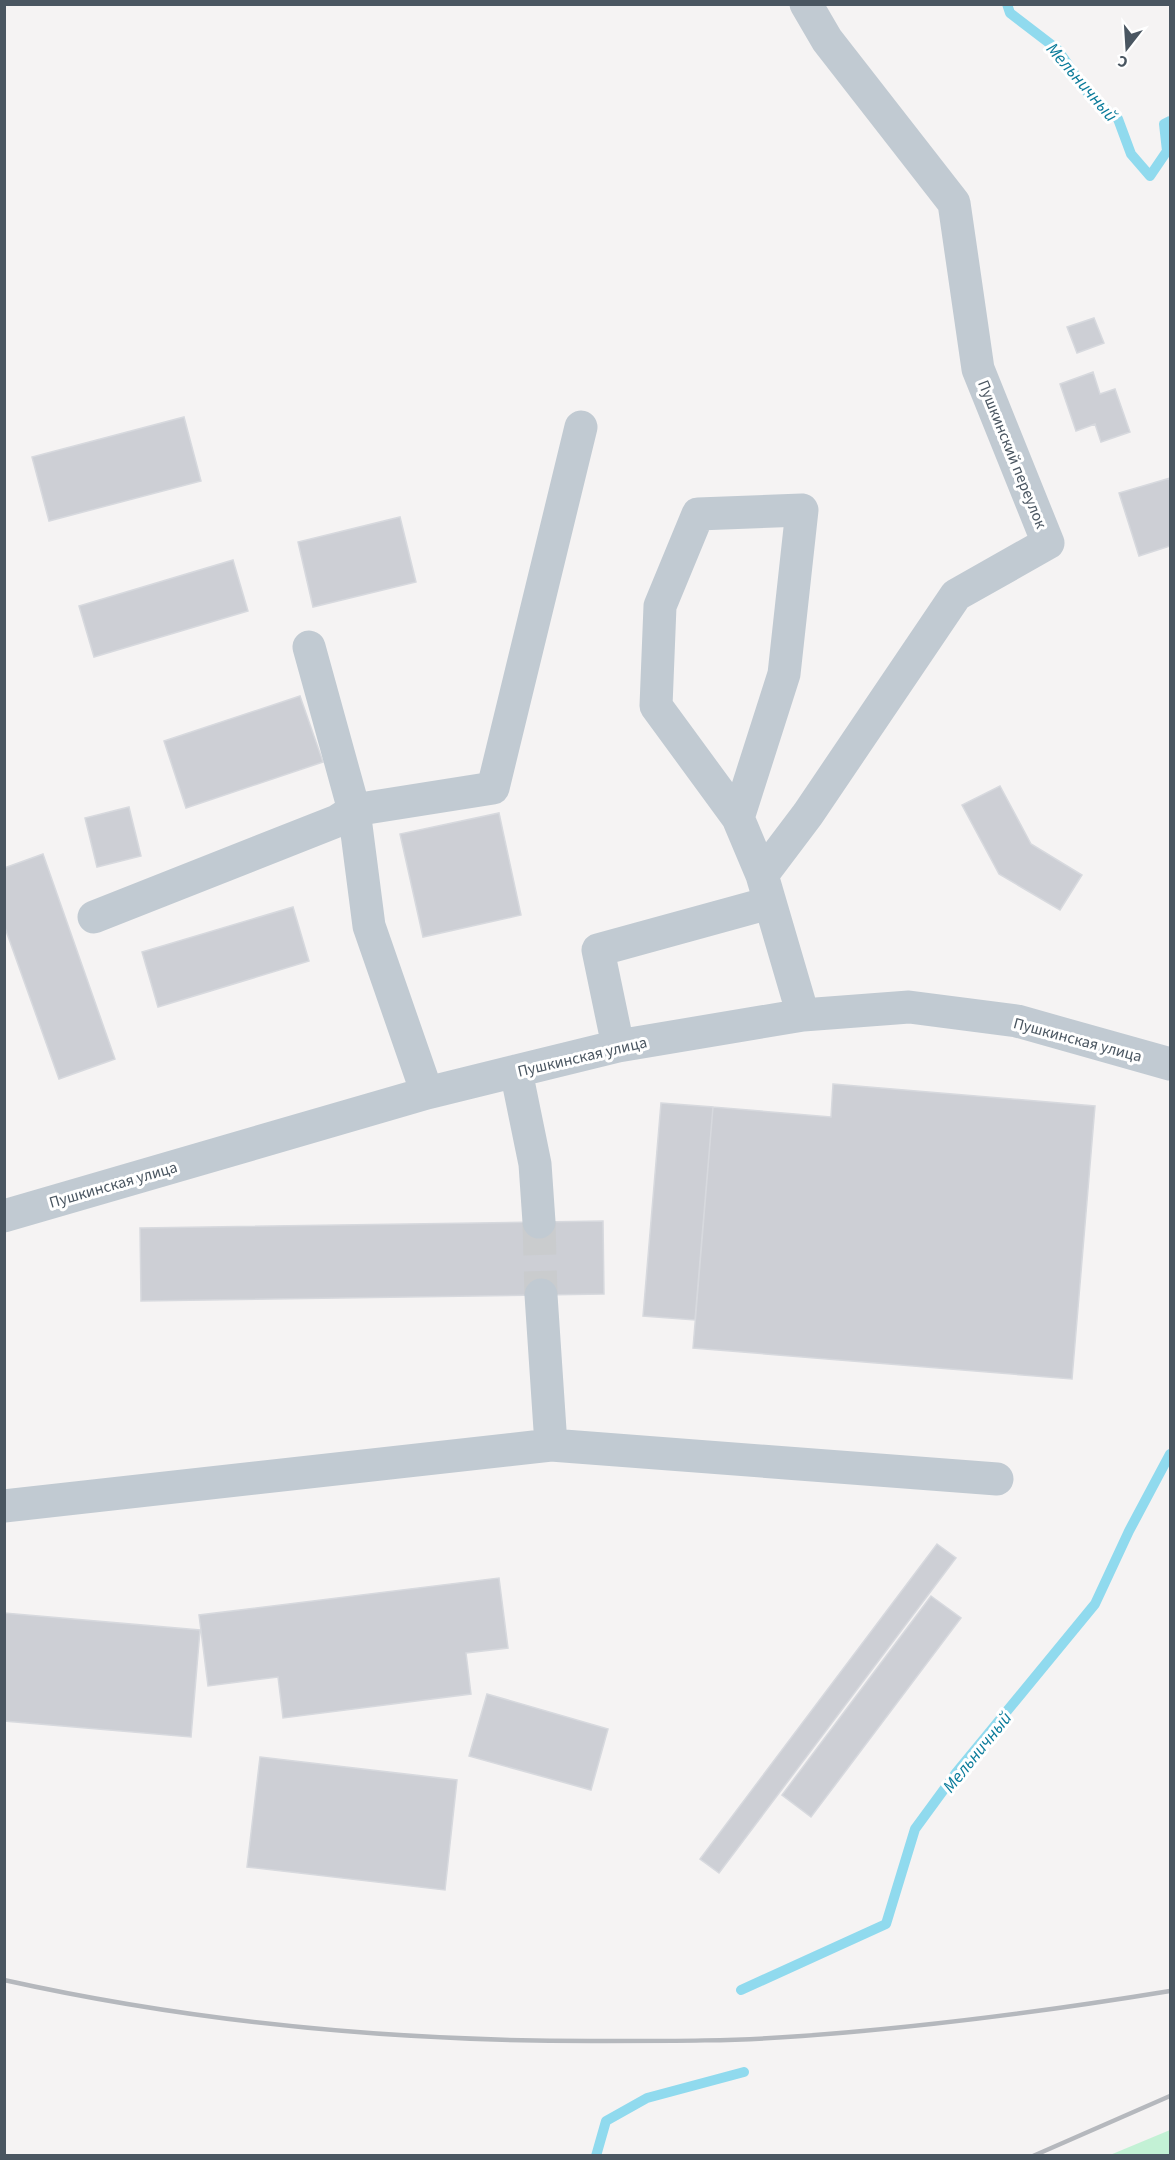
<svg xmlns="http://www.w3.org/2000/svg" width="1175" height="2160" viewBox="0 0 1175 2160" font-family="'Source Sans 3',sans-serif">
	<style>
		.green { fill: #c3f1d5 }
		.lines { fill: none; stroke-linecap: round; stroke-linejoin: round }
		.stream { stroke: #90daee; stroke-width: 10 }
		.building { fill: #cdcfd5; stroke: #d7d9de; stroke-width: 1.5 }
		.minor-tunnel { stroke: #caccce; stroke-width: 33; stroke-dasharray: 33 16; stroke-linecap: butt }
		.minor { stroke: #c1cad2; stroke-width: 33 }
		.rail { stroke: #b5b8bd; stroke-width: 4.5 }
		.labels { text-anchor: middle; stroke-width: 6; stroke-linejoin: round; paint-order: stroke }
		.street-label { font-size: 16px; fill: #4a5661; stroke: #fff }
		.water-label { font-size: 18px; font-style: italic; fill: #0c7c9b; stroke: #fff }
	</style>
	<rect width="100%" height="100%" fill="#f5f3f3"/>
	<!-- green -->
	<path class="green" d="M 1170,2130 L 1170,2155 L 1110,2155 Z"/>
	<g class="lines">
		<!-- stream -->
		<path class="stream" d="M 1007,4 L 1010,13 L 1057,49 L 1093,100 L 1118,119 L 1131,154 L 1150,176 L 1167,151 L 1164,124 L 1170,121
			M 741,1990 L 886,1924 L 915,1829 L 956,1773 L 1095,1604 L 1129,1531 L 1170,1454
			M 596,2156 L 606,2121 L 647,2098 L 744,2072"/>
	</g>
	<!-- building -->
	<path class="building" d="M 1094,318 L 1104,343 L 1077,353 L 1067,327 Z
		M 1093,372 L 1100,394 L 1115,389 L 1130,432 L 1101,442 L 1095,424 L 1076,431 L 1060,384 Z
		M 184,417 L 201,481 L 49,521 L 32,457 Z
		M 1170,478 L 1170,546 L 1139,556 L 1119,493 Z
		M 400,517 L 416,582 L 313,607 L 298,542 Z
		M 233,560 L 248,611 L 94,657 L 79,606 Z
		M 300,696 L 323,762 L 186,808 L 164,741 Z
		M 1000,786 L 1031,844 L 1082,875 L 1060,910 L 999,874 L 962,805 Z
		M 129,807 L 141,856 L 97,867 L 85,818 Z
		M 499,813 L 521,915 L 423,937 L 400,834 Z
		M 43,854 L 115,1059 L 59,1079 L 4,925 L 4,868 Z
		M 293,907 L 309,961 L 158,1007 L 142,952 Z
		M 833,1084 L 1095,1106 L 1072,1379 L 693,1348 L 713,1107 L 831,1117 Z
		M 661,1103 L 713,1107 L 695,1320 L 643,1316 Z
		M 603,1221 L 604,1294 L 141,1301 L 140,1228 Z
		M 937,1544 L 956,1558 L 719,1873 L 700,1859 Z
		M 499,1578 L 508,1648 L 466,1653 L 471,1694 L 283,1718 L 278,1677 L 208,1686 L 199,1615 Z
		M 931,1596 L 961,1618 L 811,1817 L 782,1795 Z
		M 4,1613 L 200,1630 L 191,1737 L 4,1721 Z
		M 487,1694 L 608,1729 L 591,1790 L 469,1756 Z
		M 260,1757 L 457,1780 L 445,1890 L 247,1867 Z"/>
	<g class="lines">
		<!-- minor-tunnel -->
		<path class="minor-tunnel" d="M 539,1222 L 541,1295"/>
		<!-- minor -->
		<path class="minor" d="M 309,647 L 354,810 L 369,926 L 427,1093
			M 738,818 L 784,674 L 802,510 L 698,514 L 660,606 L 656,706 L 738,818 L 762,875
			M 94,917 L 337,821 L 354,810 L 493,788 L 581,427
			M 803,1015 L 762,875 L 808,814 L 956,595 L 1048,543 L 978,369 L 954,203 L 827,40 L 806,4
			M 618,1046 L 598,950 L 769,903
			M 516,1071 L 535,1164 L 539,1222
			M 4,1216 L 427,1093 L 618,1046 L 803,1015 L 909,1007 L 1017,1021 L 1170,1064
			M 541,1295 L 551,1445
			M 4,1506 L 551,1445 L 997,1479"/>
		<!-- rail -->
		<path class="rail" d="M 4,1980 C 202,2024 405,2042 607,2041 C 672,2041 737,2041 802,2036 C 926,2027 1048,2011 1170,1991
			M 1033,2156 L 1170,2096"/>
	</g>
	<g class="labels">
		<!-- street labels -->
		<g class="street-label">
			<text transform="translate(1013 454) rotate(68)" y="6">Пушкинский переулок</text>
			<text transform="translate(1078 1039) rotate(15)" y="6">Пушкинская улица</text>
			<text transform="translate(582 1056) rotate(-13)" y="6">Пушкинская улица</text>
			<text transform="translate(113 1184) rotate(-16)" y="6">Пушкинская улица</text>
		</g>
		<!-- water labels -->
		<g class="water-label">
			<text transform="translate(1082 82) rotate(49)" y="6">Мельничный</text>
			<text transform="translate(977 1752) rotate(-51)" y="6">Мельничный</text>
		</g>
	</g>
	<!-- border -->
	<rect width="1175" height="2160" fill="none" stroke="#4a5661" stroke-width="12"/>
	<!-- north arrow -->
	<g transform="translate(1127 48) rotate(197)" stroke="#ffffff" stroke-width="4.5" paint-order="stroke">
	<path d="M0-4.5L10 22L0 15L-10 22Z" fill="#4a5661"/>
	<text y="-9" font-size="16" font-weight="bold" text-anchor="middle" fill="#4a5661">С</text>
	</g>
</svg>
